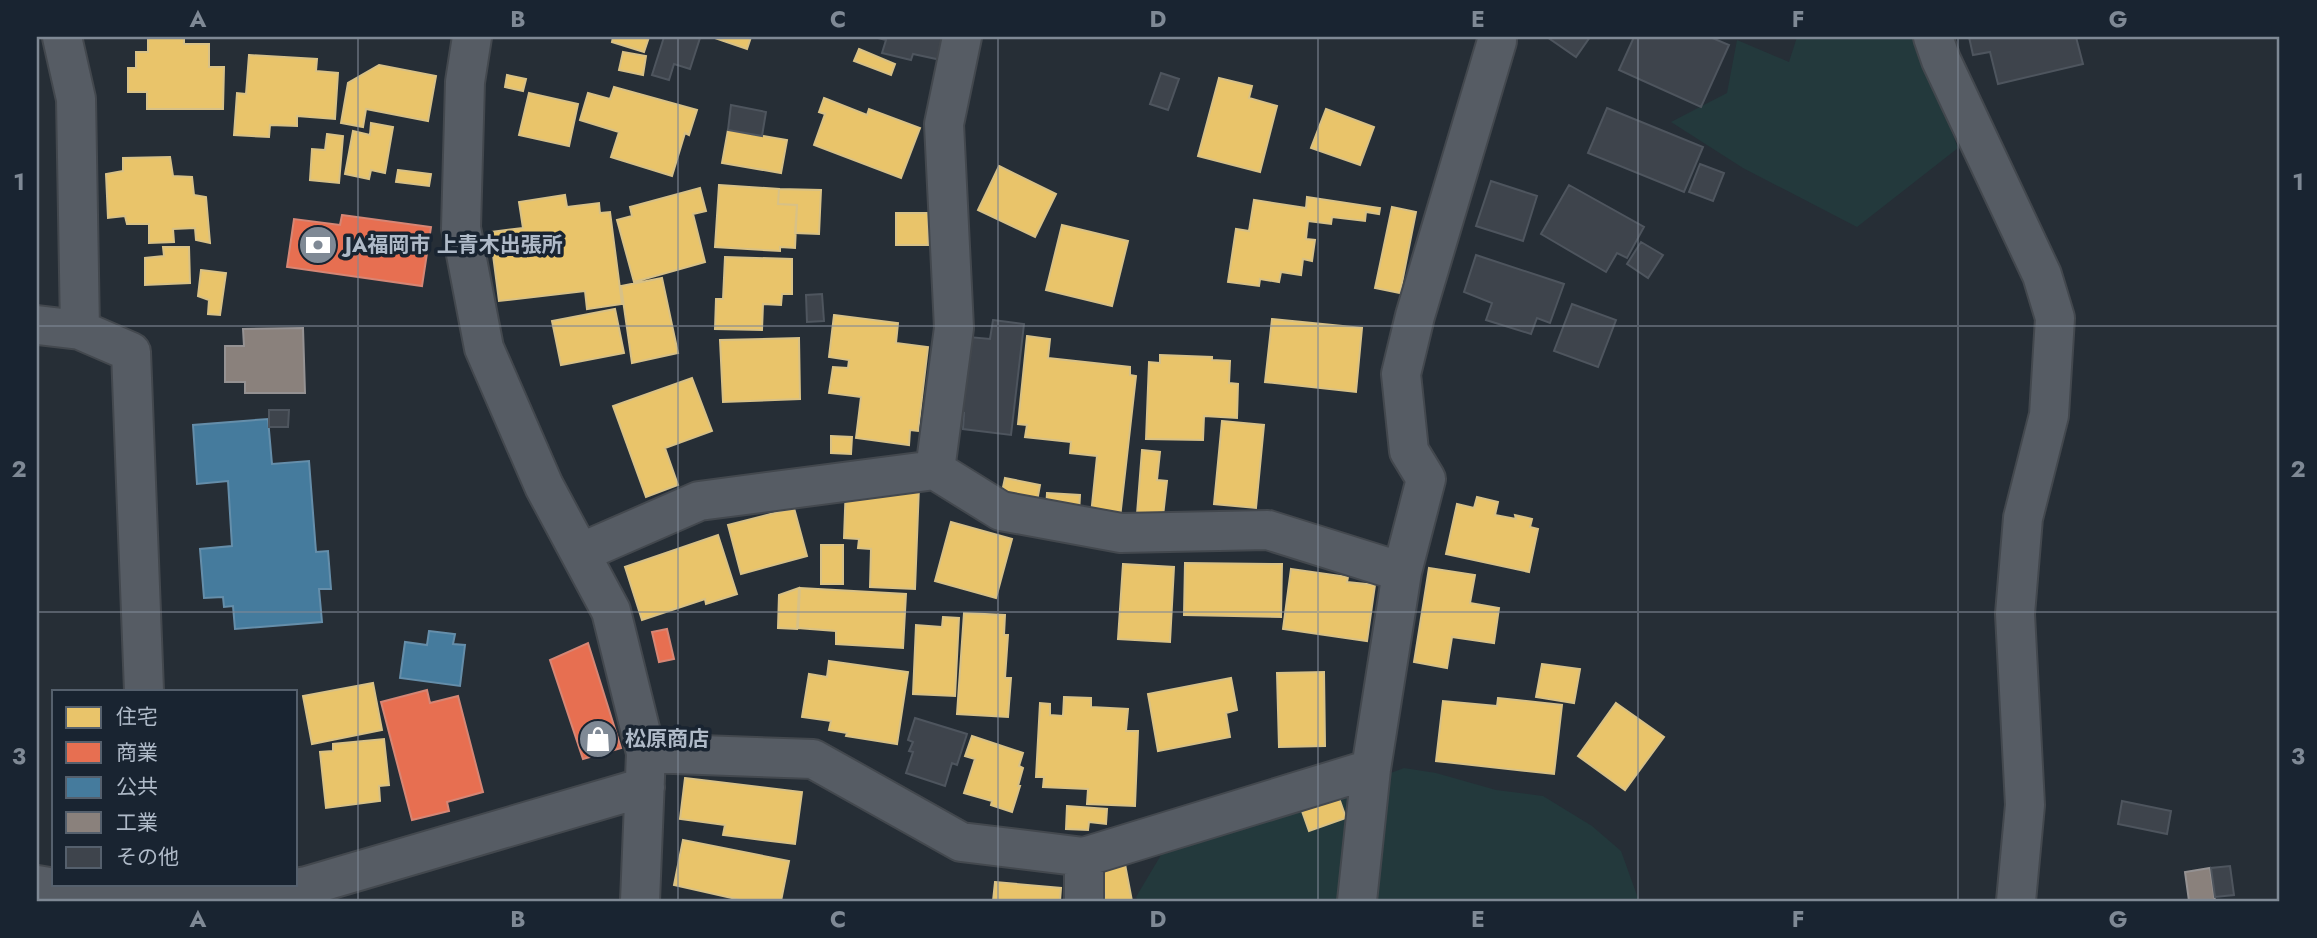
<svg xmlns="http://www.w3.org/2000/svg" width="2317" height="938" viewBox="0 0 2317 938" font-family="Jost,'Noto Sans JP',sans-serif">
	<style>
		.green { fill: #23393c }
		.homes { fill: #e9c46a; stroke: #d8c186; stroke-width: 2 }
		.shops { fill: #e76f51; stroke: #d68675; stroke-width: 2 }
		.public { fill: #457b9d; stroke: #658eaa; stroke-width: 2 }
		.industry { fill: #8a817c; stroke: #959293; stroke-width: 2 }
		.building { fill: #3e444c; stroke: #4e555e; stroke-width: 2 }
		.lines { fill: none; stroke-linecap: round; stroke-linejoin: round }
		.minor-casing { stroke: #43484e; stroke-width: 42 }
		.minor { stroke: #565c64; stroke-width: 38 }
		.grid { fill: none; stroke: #7f8995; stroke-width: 2; stroke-opacity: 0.55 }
		.labels { text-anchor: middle; stroke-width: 7; stroke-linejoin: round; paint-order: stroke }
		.poi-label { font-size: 21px; font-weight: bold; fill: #afbac8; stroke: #192431; text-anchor: start }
		.neatline { fill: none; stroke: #7f8995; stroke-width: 2.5 }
		.grid-label { font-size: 23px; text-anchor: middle; font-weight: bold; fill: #7f8995 }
	</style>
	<rect width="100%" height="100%" fill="#262e36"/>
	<!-- green -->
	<path class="green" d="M 1797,37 L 1920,37 L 1935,88 L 1958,148 L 1857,227 L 1743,168 L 1671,122 L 1727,93 L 1737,40 L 1789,62 Z
		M 1404,768 L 1436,773 L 1496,790 L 1543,796 L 1592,826 L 1621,851 L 1639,901 L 1138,901 L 1136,897 L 1164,850 L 1335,794 Z"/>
	<!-- homes -->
	<path class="homes" d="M 613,37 L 649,37 L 644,52 L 612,42 Z
		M 712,37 L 751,37 L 747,49 Z
		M 148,38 L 184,38 L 184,44 L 209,44 L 209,67 L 224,67 L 223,109 L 147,109 L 147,92 L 128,92 L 128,68 L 136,68 L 136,52 L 148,52 Z
		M 859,49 L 895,64 L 891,75 L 854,61 Z
		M 623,52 L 646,56 L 643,75 L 619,70 Z
		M 249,55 L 317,59 L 316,71 L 338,73 L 335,119 L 297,116 L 297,126 L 270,125 L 269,137 L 234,135 L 237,93 L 246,94 Z
		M 379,65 L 436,76 L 428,121 L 366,109 L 363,127 L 341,123 L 348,83 Z
		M 507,75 L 526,79 L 523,91 L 505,87 Z
		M 1219,78 L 1252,86 L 1249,98 L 1277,106 L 1260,172 L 1198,156 Z
		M 614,87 L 697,110 L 689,135 L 685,133 L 672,176 L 611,157 L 619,132 L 580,120 L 588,93 L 610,99 Z
		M 529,93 L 578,104 L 569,146 L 519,135 Z
		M 824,98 L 867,115 L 869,109 L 920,128 L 901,178 L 814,145 L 825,114 L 819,112 Z
		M 1326,109 L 1374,127 L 1360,165 L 1311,148 Z
		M 371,123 L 393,127 L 385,173 L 371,170 L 369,179 L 345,174 L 353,131 L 370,135 Z
		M 728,130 L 787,140 L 781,173 L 722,163 Z
		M 327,134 L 343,136 L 339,183 L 310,180 L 312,149 L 325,150 Z
		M 170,157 L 173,176 L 192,177 L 194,195 L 206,197 L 210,243 L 196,240 L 195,228 L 173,229 L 174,242 L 149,243 L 149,224 L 127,224 L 125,216 L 108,218 L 106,174 L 123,171 L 123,158 Z
		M 999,166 L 1056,194 L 1035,237 L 978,210 Z
		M 398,170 L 431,174 L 429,186 L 396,182 Z
		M 719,185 L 779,189 L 778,204 L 797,205 L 795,248 L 780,247 L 780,251 L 715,247 Z
		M 700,188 L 706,211 L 693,214 L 705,262 L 634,282 L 617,220 L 632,216 L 630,207 Z
		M 779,189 L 821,190 L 819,234 L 795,233 L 797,205 L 778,204 Z
		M 565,195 L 567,207 L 599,203 L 600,213 L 610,212 L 622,304 L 587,309 L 585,291 L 499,301 L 490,232 L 523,228 L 519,202 Z
		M 1307,197 L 1380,208 L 1379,214 L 1366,212 L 1365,221 L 1332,217 L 1331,224 L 1308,221 L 1306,239 L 1315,240 L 1312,261 L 1303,259 L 1301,275 L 1281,272 L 1279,282 L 1260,279 L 1259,286 L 1228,282 L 1236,229 L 1249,231 L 1254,200 L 1306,208 Z
		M 1392,207 L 1416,212 L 1400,293 L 1375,288 Z
		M 896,213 L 928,213 L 928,245 L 896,245 Z
		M 1062,225 L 1128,241 L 1112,306 L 1046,290 Z
		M 163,247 L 189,247 L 190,283 L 145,285 L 145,258 L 164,256 Z
		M 725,257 L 792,259 L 792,294 L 782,294 L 781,305 L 763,304 L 762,330 L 715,329 L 716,299 L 723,299 Z
		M 201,270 L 226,273 L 220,315 L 208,314 L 209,300 L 198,296 Z
		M 662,278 L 678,353 L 632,363 L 621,286 Z
		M 615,309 L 624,353 L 561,365 L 552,321 Z
		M 834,315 L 898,323 L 896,343 L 928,347 L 918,431 L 910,430 L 909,445 L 856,438 L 861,397 L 829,393 L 833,367 L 848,368 L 849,360 L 829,357 Z
		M 1272,319 L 1362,328 L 1356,392 L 1265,382 Z
		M 1027,336 L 1050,339 L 1048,358 L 1130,367 L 1130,375 L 1136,376 L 1120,518 L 1091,515 L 1097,456 L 1070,453 L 1071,442 L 1025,437 L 1027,425 L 1018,424 Z
		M 799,338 L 800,399 L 723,402 L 720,340 Z
		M 1160,355 L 1212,357 L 1212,360 L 1230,361 L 1229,383 L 1238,384 L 1237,418 L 1204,416 L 1203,440 L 1146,439 L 1149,362 L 1160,363 Z
		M 692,378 L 712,431 L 665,448 L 678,485 L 646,497 L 613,406 Z
		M 1222,421 L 1264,425 L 1256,508 L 1214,504 Z
		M 831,436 L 852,437 L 851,454 L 831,453 Z
		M 1142,450 L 1160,452 L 1157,480 L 1167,481 L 1163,516 L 1137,514 Z
		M 1005,478 L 1040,485 L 1035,512 L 999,506 Z
		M 846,484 L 919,486 L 915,589 L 870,587 L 871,549 L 858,548 L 859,539 L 844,538 Z
		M 1047,493 L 1080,495 L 1079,513 L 1046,511 Z
		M 1477,497 L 1498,502 L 1495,515 L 1516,519 L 1515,515 L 1532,519 L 1530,527 L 1538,529 L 1529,572 L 1446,554 L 1457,504 L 1474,508 Z
		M 794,508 L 807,556 L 741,574 L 728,525 Z
		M 951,522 L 1012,539 L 996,598 L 935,581 Z
		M 718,535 L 737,594 L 706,604 L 705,599 L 642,620 L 625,567 Z
		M 821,545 L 843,545 L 843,584 L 821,584 Z
		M 1185,563 L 1282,564 L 1281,617 L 1184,615 Z
		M 1123,564 L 1174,567 L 1170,642 L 1118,639 Z
		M 1429,568 L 1475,575 L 1470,603 L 1499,608 L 1494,643 L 1452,637 L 1447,668 L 1414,662 Z
		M 1291,569 L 1348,577 L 1347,582 L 1375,585 L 1367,641 L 1283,629 Z
		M 799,588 L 797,629 L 778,628 L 779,595 Z
		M 800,588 L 906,594 L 903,648 L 836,644 L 836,631 L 798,628 Z
		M 964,613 L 1005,615 L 1004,635 L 1008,635 L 1005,678 L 1011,678 L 1008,717 L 957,714 Z
		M 943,617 L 959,618 L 955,696 L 913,694 L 916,625 L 942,627 Z
		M 829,661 L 908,672 L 897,744 L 846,736 L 847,733 L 829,730 L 831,721 L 802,717 L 809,674 L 827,677 Z
		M 1542,664 L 1580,669 L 1574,703 L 1536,697 Z
		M 1324,672 L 1325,746 L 1279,747 L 1277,673 Z
		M 1231,678 L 1237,710 L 1226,713 L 1230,737 L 1158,751 L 1148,694 Z
		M 373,683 L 382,730 L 312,744 L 303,696 Z
		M 1064,697 L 1091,698 L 1091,707 L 1128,709 L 1126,731 L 1138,731 L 1135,806 L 1087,804 L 1088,789 L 1043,787 L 1044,777 L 1036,777 L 1040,703 L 1050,704 L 1050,715 L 1063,716 Z
		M 1498,698 L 1562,705 L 1554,774 L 1436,761 L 1443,701 L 1497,706 Z
		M 1616,703 L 1664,737 L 1625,790 L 1578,756 Z
		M 972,736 L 1023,753 L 1019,766 L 1023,768 L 1018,786 L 1020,786 L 1012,812 L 991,805 L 992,801 L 964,793 L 975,759 L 965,756 Z
		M 384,739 L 389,785 L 379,786 L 380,801 L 326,808 L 320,752 L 333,751 L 333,744 Z
		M 685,778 L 802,792 L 795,844 L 723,835 L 725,825 L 680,819 Z
		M 1333,781 L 1346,818 L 1309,831 L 1296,794 Z
		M 1067,806 L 1107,809 L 1106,824 L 1089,822 L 1088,830 L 1066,829 Z
		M 683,840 L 789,861 L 781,901 L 745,901 L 674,885 Z
		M 1124,859 L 1132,901 L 1093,901 L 1093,899 L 1105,896 L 1103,886 L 1094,872 Z
		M 995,882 L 1061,888 L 1060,901 L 993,901 Z"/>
	<!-- shops -->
	<path class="shops" d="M 342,215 L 431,227 L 422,286 L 287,267 L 294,219 L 340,225 Z
		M 667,629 L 674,659 L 659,662 L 652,632 Z
		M 588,643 L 621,748 L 583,759 L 550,660 Z
		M 427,690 L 430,703 L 458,696 L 483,792 L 447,802 L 449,811 L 412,820 L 381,702 Z"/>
	<!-- public -->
	<path class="public" d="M 268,419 L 272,464 L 309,461 L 316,552 L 328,551 L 331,589 L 319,589 L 322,622 L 235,629 L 233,606 L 224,607 L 223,597 L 204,598 L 200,549 L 232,546 L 228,481 L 197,484 L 193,425 Z
		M 429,631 L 455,634 L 453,644 L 465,645 L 460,686 L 400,678 L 405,642 L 427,645 Z"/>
	<!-- industry -->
	<path class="industry" d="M 303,328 L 305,393 L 245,393 L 245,382 L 225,382 L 225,346 L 244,346 L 243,329 Z
		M 2210,868 L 2215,901 L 2189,901 L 2185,872 Z"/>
	<!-- building -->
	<path class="building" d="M 664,37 L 700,38 L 690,69 L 674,64 L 669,80 L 652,75 Z
		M 874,37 L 946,37 L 941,60 L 913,54 L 911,60 L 882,53 L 886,40 Z
		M 1547,37 L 1590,37 L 1576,57 Z
		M 1634,37 L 1710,37 L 1729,45 L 1701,107 L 1619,70 Z
		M 1969,37 L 2076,37 L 2083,64 L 1998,84 L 1990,52 L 1973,55 Z
		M 1161,73 L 1179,79 L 1168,110 L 1150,104 Z
		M 731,105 L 766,112 L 762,136 L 728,130 Z
		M 1607,108 L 1703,147 L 1684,192 L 1588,153 Z
		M 1700,164 L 1724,173 L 1713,201 L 1689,192 Z
		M 1491,181 L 1537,196 L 1523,241 L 1476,226 Z
		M 1569,185 L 1644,227 L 1627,258 L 1617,253 L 1606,272 L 1541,234 Z
		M 1641,242 L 1663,255 L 1648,278 L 1627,264 Z
		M 1476,255 L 1564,284 L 1550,323 L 1537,318 L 1531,334 L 1486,320 L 1492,303 L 1464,292 Z
		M 822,294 L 824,321 L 807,322 L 806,295 Z
		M 1572,304 L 1616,320 L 1598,367 L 1554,351 Z
		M 993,320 L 1024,324 L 1011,435 L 963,429 L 964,413 L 955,412 L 958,336 L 990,339 Z
		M 269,410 L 289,410 L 288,427 L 269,427 Z
		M 915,718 L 967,734 L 957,765 L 952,763 L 945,786 L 906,773 L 913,752 L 909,751 L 913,742 L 908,740 Z
		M 2122,801 L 2171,811 L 2167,834 L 2118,824 Z
		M 2230,866 L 2234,895 L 2215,897 L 2211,868 Z"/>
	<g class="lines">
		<defs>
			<path id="minor" d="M 62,37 L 76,99 L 80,330 L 131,352 L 144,691
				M 472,37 L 465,82 L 461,228 L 484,348 L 544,486 L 611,611 L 646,753 L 640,901
				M 1933,37 L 1941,60 L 2042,275 L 2055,318 L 2049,415 L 2023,518 L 2015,614 L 2025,805 L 2016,901
				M 37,325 L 80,330
				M 935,470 L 1001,511 L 1121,533 L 1268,530 L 1402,572
				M 580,553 L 699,501 L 935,470 L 954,328 L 944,124 L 962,37
				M 646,753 L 813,759 L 961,842 L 1084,857 L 1371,769
				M 37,885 L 131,901
				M 150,901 L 246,896 L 307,886 L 645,787
				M 1084,901 L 1084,857
				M 1357,901 L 1371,769 L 1402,572 L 1426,479 L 1409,451 L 1401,374 L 1415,316 L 1497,41"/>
		</defs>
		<!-- minor casing -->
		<use href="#minor" class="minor-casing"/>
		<!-- minor -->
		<use href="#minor" class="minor"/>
	</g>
	<!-- grid -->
	<path class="grid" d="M 358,37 L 358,901M 678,37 L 678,901M 998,37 L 998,901M 1318,37 L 1318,901M 1638,37 L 1638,901M 1958,37 L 1958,901M 37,326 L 2280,326M 37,612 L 2280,612"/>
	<!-- icons -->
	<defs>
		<symbol id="bank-disc" viewBox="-11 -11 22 22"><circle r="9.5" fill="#7f8995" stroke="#192431"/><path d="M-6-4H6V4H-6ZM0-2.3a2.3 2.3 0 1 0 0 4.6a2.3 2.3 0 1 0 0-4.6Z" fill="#fff"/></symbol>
		<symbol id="shop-disc" viewBox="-11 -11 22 22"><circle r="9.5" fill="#7f8995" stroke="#192431"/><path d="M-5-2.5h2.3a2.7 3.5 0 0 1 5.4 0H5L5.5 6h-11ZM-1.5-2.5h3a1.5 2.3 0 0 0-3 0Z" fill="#fff"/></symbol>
	</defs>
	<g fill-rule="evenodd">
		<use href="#bank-disc" x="296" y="223" width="44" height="44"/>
		<use href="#shop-disc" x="576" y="717" width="44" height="44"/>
	</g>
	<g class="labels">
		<!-- poi labels -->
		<g class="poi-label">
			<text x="345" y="252">JA福岡市 上青木出張所</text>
			<text x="625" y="746">松原商店</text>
		</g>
	</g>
	<!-- border -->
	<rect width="2317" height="938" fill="none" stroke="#192431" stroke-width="77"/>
	<!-- legend -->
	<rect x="52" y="690" width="245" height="196" fill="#192431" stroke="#55606d" stroke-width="2"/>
	<rect x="66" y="707" width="35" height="21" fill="#e9c46a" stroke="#55606d" stroke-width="2"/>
	<text x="116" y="724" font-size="21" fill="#afbac8">住宅</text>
	<rect x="66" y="742" width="35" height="21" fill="#e76f51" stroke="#55606d" stroke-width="2"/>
	<text x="116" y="760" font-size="21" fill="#afbac8">商業</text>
	<rect x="66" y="777" width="35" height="21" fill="#457b9d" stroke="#55606d" stroke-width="2"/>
	<text x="116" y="794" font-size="21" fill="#afbac8">公共</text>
	<rect x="66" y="812" width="35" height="21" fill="#8a817c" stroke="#55606d" stroke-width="2"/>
	<text x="116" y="830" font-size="21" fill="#afbac8">工業</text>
	<rect x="66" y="847" width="35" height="21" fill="#3e444c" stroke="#55606d" stroke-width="2"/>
	<text x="116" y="864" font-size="21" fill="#afbac8">その他</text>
	<rect x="38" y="38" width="2240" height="862" class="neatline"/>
	<g class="grid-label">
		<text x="198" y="27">A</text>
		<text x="518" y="27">B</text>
		<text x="838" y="27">C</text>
		<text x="1158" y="27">D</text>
		<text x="1478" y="27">E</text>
		<text x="1798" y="27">F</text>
		<text x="2118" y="27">G</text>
		<text x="19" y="190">1</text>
		<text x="2298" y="190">1</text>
		<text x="19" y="477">2</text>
		<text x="2298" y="477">2</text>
		<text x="19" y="764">3</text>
		<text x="2298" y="764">3</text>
		<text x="198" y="927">A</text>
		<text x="518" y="927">B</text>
		<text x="838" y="927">C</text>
		<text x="1158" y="927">D</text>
		<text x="1478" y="927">E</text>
		<text x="1798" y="927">F</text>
		<text x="2118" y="927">G</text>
	</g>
</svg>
